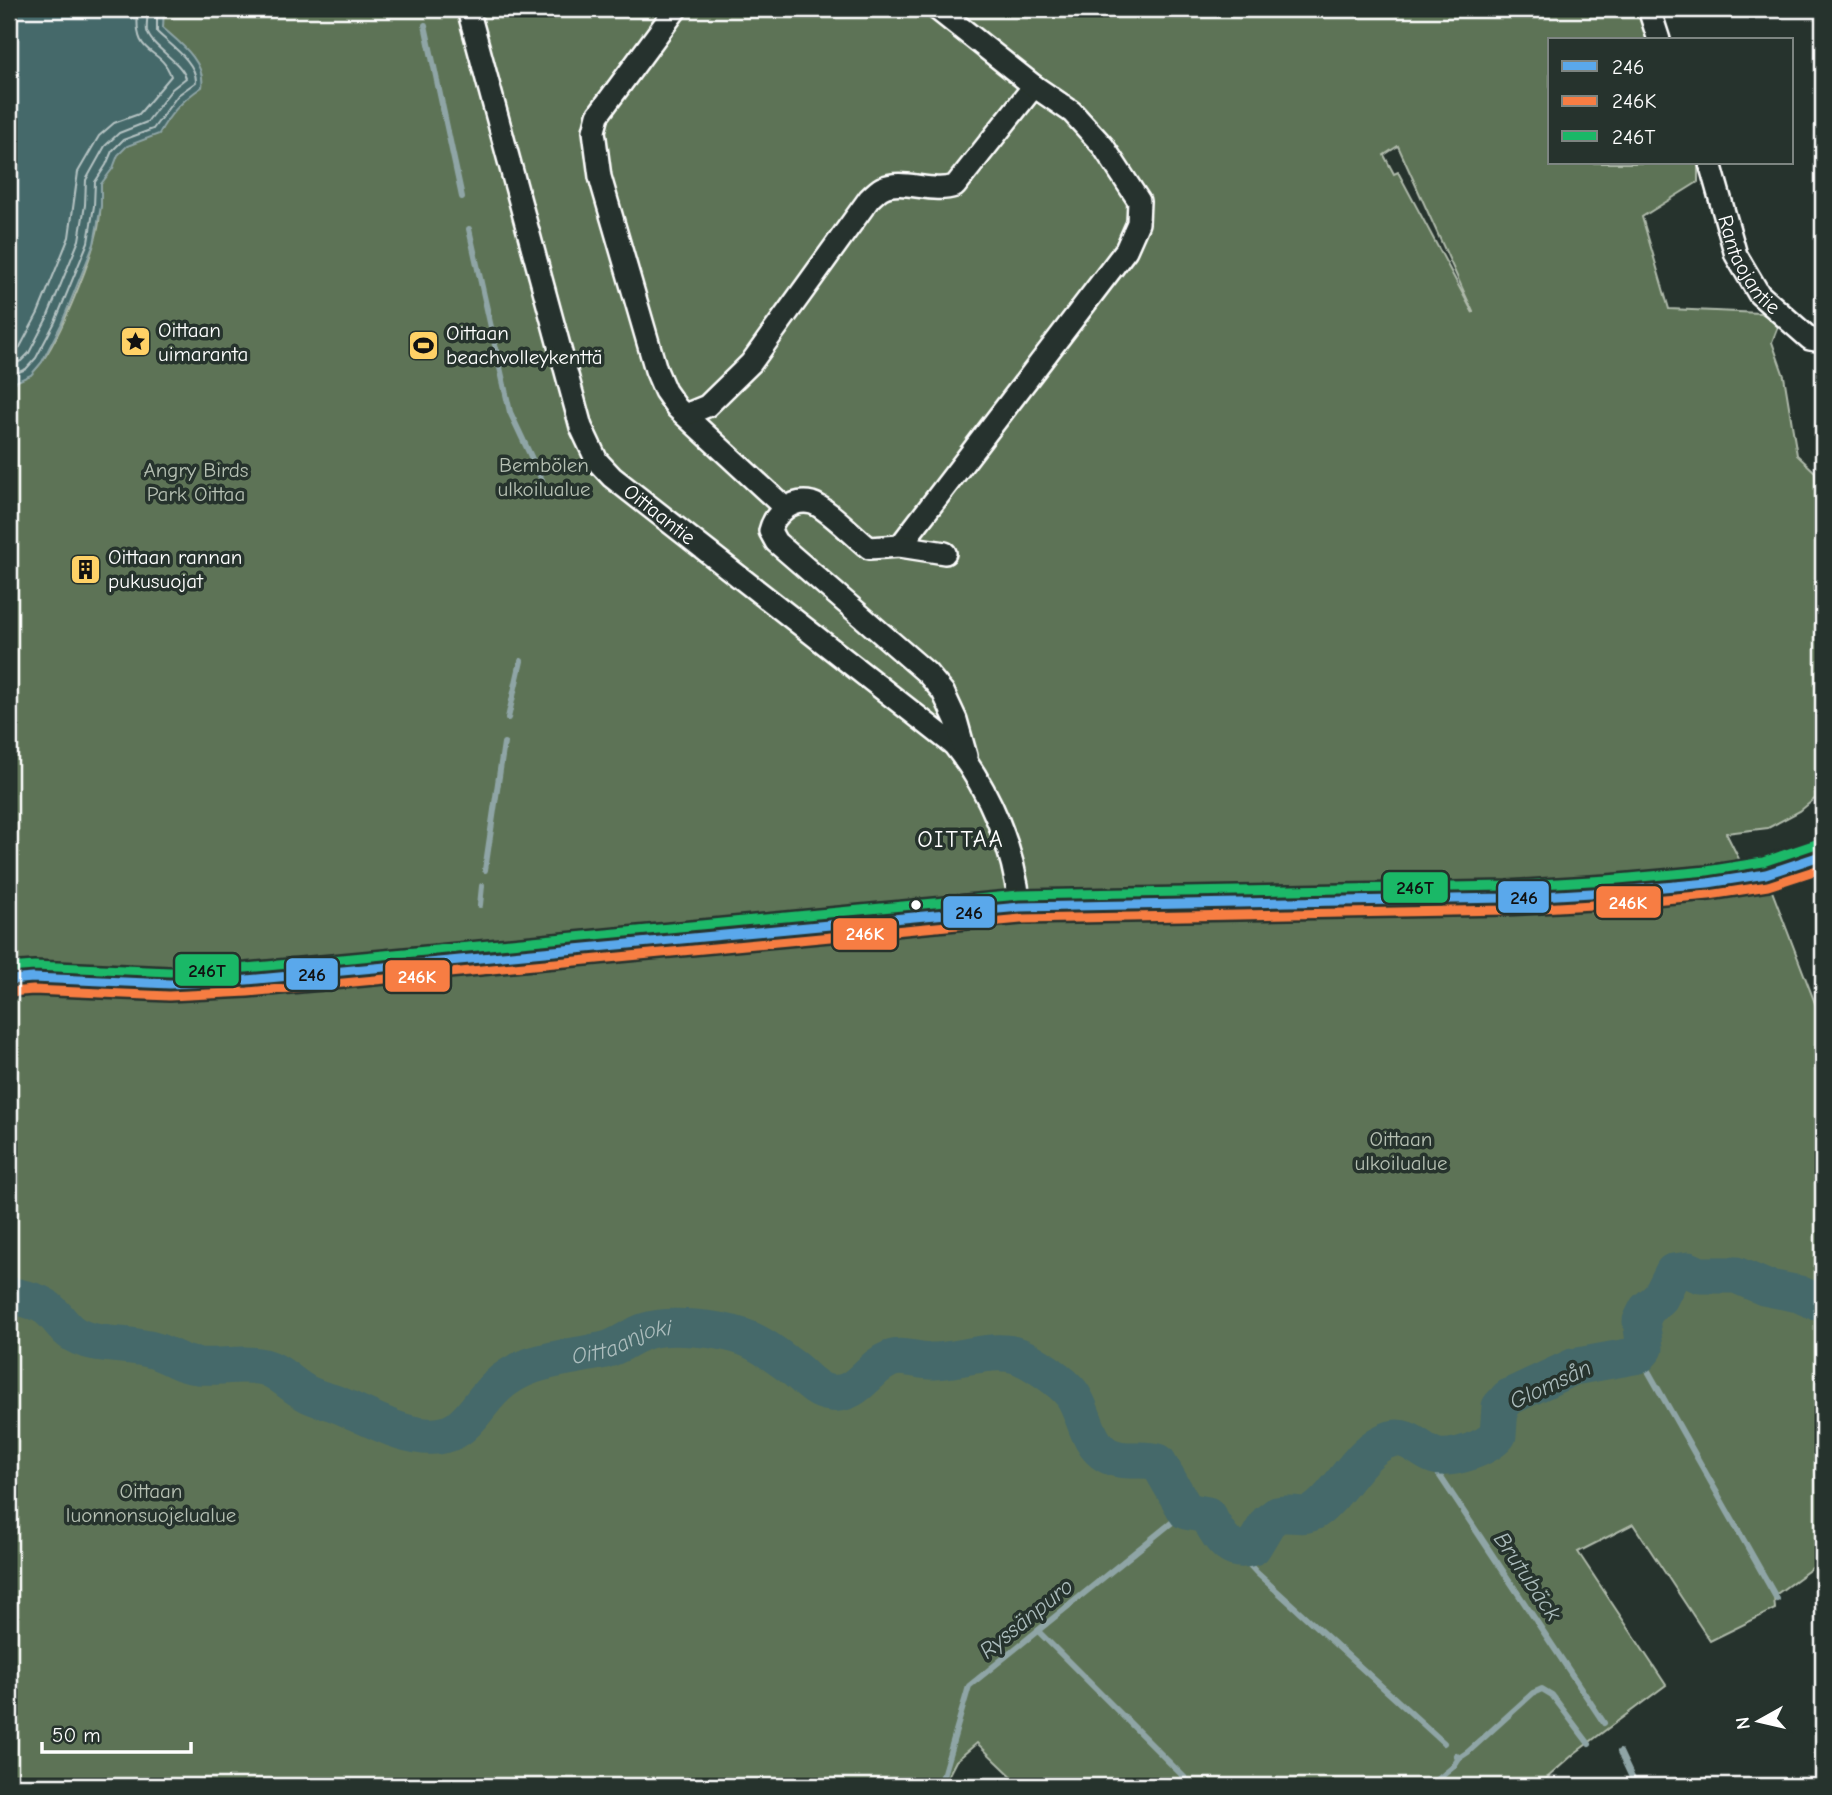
<svg xmlns="http://www.w3.org/2000/svg" width="1832" height="1795" viewBox="0 0 1832 1795" font-family="'Comic Neue',sans-serif">
	<style>
		.green { fill: #5d7356; stroke: #aeb9aa; stroke-width: 2; fill-rule: evenodd }
		.water { fill: #45696a; stroke: #8fa5a6; stroke-width: 2 }
		.lines { fill: none; stroke-linecap: round; stroke-linejoin: round }
		.shore { stroke: #b5c3c3; stroke-width: 2 }
		.stream { stroke: #8fa5a6; stroke-width: 6 }
		.river { stroke: #45696a; stroke-width: 37 }
		.minor-casing { stroke: #fff; stroke-width: 26 }
		.secondary-casing { stroke: #fff; stroke-width: 35 }
		.minor { stroke: #26332d; stroke-width: 21 }
		.secondary { stroke: #26332d; stroke-width: 30 }
		.bus-1-casing { stroke: #26332d; stroke-width: 14 }
		.bus-2-casing { stroke: #26332d; stroke-width: 14 }
		.bus-3-casing { stroke: #26332d; stroke-width: 14 }
		.bus-1 { stroke: #5aa8eb; stroke-width: 9 }
		.bus-2 { stroke: #f77d43; stroke-width: 9 }
		.bus-3 { stroke: #1ab867; stroke-width: 9 }
		.bus-dot { fill: #fff; stroke: #26332d; stroke-width: 2.5 }
		.labels { text-anchor: middle; stroke-width: 7; stroke-linejoin: round; paint-order: stroke }
		.street-label { font-size: 21px; fill: #fff; stroke: #26332d }
		.poi-label { font-size: 21px; fill: #fff; stroke: #26332d; text-anchor: start }
		.park-label { font-size: 21px; fill: #b6c0b3; stroke: #26332d }
		.water-label { font-size: 23px; font-style: italic; fill: #abbcbc; stroke: #26332d }
		.quarter-label { font-size: 24px; letter-spacing: 2px; fill: #fff; stroke: #26332d }
		.line-badge { stroke: #26332d; stroke-width: 2.5 }
		.badge-label { font-size: 19px; text-anchor: middle; font-weight: bold; fill: #fff }
		.pale-badge-label { font-size: 19px; text-anchor: middle; font-weight: bold; fill: #111 }
	</style>
	<rect width="100%" height="100%" fill="#26332d"/>
	<filter id="ink" filterUnits="userSpaceOnUse"><feTurbulence type="fractalNoise" baseFrequency=".0143" numOctaves="2"/><feDisplacementMap in="SourceGraphic" scale="14" xChannelSelector="R" yChannelSelector="G"/><feConvolveMatrix kernelMatrix="1 2 1 2 8 2 1 2 1" color-interpolation-filters="sRGB"/></filter>
	<g filter="url(#ink)">
		<!-- green -->
		<path class="green" d="M 9,9 L 1640,9 L 1649,40 L 1550,40 L 1550,163 L 1698,163 L 1698,182 L 1642,217 L 1669,309 L 1761,313 L 1779,324 L 1772,342 L 1784,376 L 1797,455 L 1815,472 L 1819,510 L 1823,511 L 1823,792 L 1800,811 L 1768,828 L 1726,833 L 1739,859 L 1772,891 L 1823,1024 L 1823,1560 L 1774,1596 L 1775,1609 L 1710,1641 L 1633,1524 L 1578,1552 L 1666,1685 L 1575,1753 L 1538,1786 L 1022,1786 L 977,1743 L 956,1761 L 943,1786 L 9,1786 L 9,385 C 16,380 26,378 33,372 C 56,351 91,260 98,228 C 101,214 101,199 101,184 ZM 1398,146 L 1473,312 L 1473,313 L 1398,172 L 1394,174 L 1384,155 Z"/>
		<!-- water -->
		<path class="water" d="M 9,9 L 164,9 L 163,28 C 180,43 206,62 202,87 C 184,99 169,114 159,134 L 127,146 L 118,155 L 113,168 L 101,184 L 101,206 L 94,244 L 61,325 L 42,362 L 31,375 L 9,385 Z"/>
		<g class="lines">
			<!-- shore -->
			<path class="shore" d="M 9,355 L 20,347 L 38,313 L 69,237 L 78,172 L 99,136 L 114,123 L 139,114 L 171,76 C 159,43 133,61 138,9
				M 9,366 L 21,361 L 29,353 L 47,318 L 79,240 L 85,205 L 86,180 L 105,146 L 119,133 L 147,122 L 172,89 L 186,78 C 180,60 151,47 147,31 C 146,24 148,16 148,9
				M 9,376 L 26,369 L 36,358 L 55,322 L 88,242 L 94,206 L 95,182 L 106,165 L 112,151 L 123,140 L 153,129 L 178,95 L 196,82 C 197,62 170,45 157,32 L 157,9"/>
			<!-- stream -->
			<path class="stream" d="M 425,25 L 462,197
				M 469,229 L 510,412 L 542,480
				M 508,718 L 521,661
				M 485,870 L 504,743
				M 480,905 L 482,886
				M 1639,1355 L 1777,1599
				M 1422,1449 L 1604,1723
				M 1235,1549 L 1257,1573 L 1444,1743
				M 1038,1631 L 1193,1786
				M 1620,1752 L 1636,1786
				M 1456,1755 L 1459,1758 L 1468,1752 L 1533,1693 L 1542,1689 L 1552,1695 L 1589,1744
				M 940,1786 L 969,1686 L 1186,1511
				M 1430,1786 L 1453,1767 L 1459,1758"/>
			<!-- river -->
			<path class="river" id="s1" d="M 9,1295 C 20,1298 36,1300 46,1307 C 64,1321 64,1335 91,1341 C 112,1346 135,1344 156,1351 C 171,1356 182,1365 198,1366 C 219,1368 243,1362 264,1367 C 280,1371 293,1387 308,1394 C 317,1399 329,1401 339,1405 C 366,1416 395,1433 424,1436 C 466,1440 472,1409 496,1387 C 526,1358 567,1359 605,1350 C 621,1346 632,1335 646,1331 C 669,1323 720,1329 743,1337 C 761,1343 778,1357 793,1368 C 805,1377 814,1391 830,1393 C 858,1397 867,1368 890,1359 C 903,1354 921,1362 935,1361 C 961,1360 994,1347 1019,1356 C 1034,1362 1062,1381 1072,1394 C 1085,1412 1086,1443 1107,1455 C 1123,1464 1141,1457 1158,1462 L 1186,1511 L 1207,1515 C 1219,1534 1227,1556 1253,1547 L 1268,1522 L 1277,1515 C 1291,1511 1305,1520 1318,1509 C 1342,1491 1360,1448 1391,1439 C 1408,1434 1420,1451 1435,1456 C 1452,1461 1487,1448 1498,1435 L 1500,1407 L 1509,1397 L 1573,1367 L 1639,1355 L 1645,1348 L 1641,1321 L 1647,1309 L 1660,1298 L 1673,1272 L 1689,1270 L 1700,1275 L 1736,1275 L 1764,1287 L 1799,1294 L 1817,1302 L 1823,1301"/>
			<defs>
				<g id="minor">
					<path id="s2" d="M 468,9 L 581,427 L 597,461 L 612,477 L 954,745 C 990,791 1014,849 1020,907"/>
					<path d="M 676,9 L 598,115 L 594,131 L 600,177 L 656,370 L 665,391 L 677,408 L 785,508"/>
					<path d="M 1649,9 L 1659,40"/>
					<path id="s3" d="M 1710,163 L 1736,255 L 1759,294 L 1810,339 L 1823,341"/>
					<path d="M 685,415 L 707,406 L 751,363 L 869,199 C 873,195 878,190 882,188 C 903,178 931,194 955,186 L 1034,86"/>
					<path d="M 900,546 L 1126,250 L 1138,223 L 1139,201 L 1103,146 L 1072,112 L 1034,86 L 937,9"/>
					<path d="M 945,553 L 900,546 L 869,548 C 856,538 826,507 812,503 C 792,498 774,514 770,531 L 776,542 L 927,673 L 943,692 L 956,720 L 966,756"/>
				</g>
				<path id="secondary" d="M 9,980 L 33,978 L 170,984 L 247,980 L 1020,907 L 1506,898 L 1608,892 L 1708,883 L 1766,874 L 1823,855"/>
			</defs>
			<!-- minor casing -->
			<use href="#minor" class="minor-casing"/>
			<!-- secondary casing -->
			<use href="#secondary" class="secondary-casing"/>
			<!-- minor -->
			<use href="#minor" class="minor"/>
			<!-- secondary -->
			<use href="#secondary" class="secondary"/>
			<defs>
				<path id="bus-1" d="M 9,980 L 33,978 L 170,984 L 247,980 L 1020,907 L 1506,898 L 1608,892 L 1708,883 L 1766,874 L 1823,855"/>
				<path id="bus-2" d="M 10,992 L 33,990 L 169,996 L 248,992 L 1021,919 L 1506,910 L 1609,904 L 1709,895 L 1768,886 L 1823,868"/>
				<path id="bus-3" d="M 9,968 L 34,966 L 170,972 L 246,968 L 1019,895 L 1506,886 L 1607,880 L 1707,871 L 1763,862 L 1819,843"/>
			</defs>
			<!-- bus-1 casing -->
			<use href="#bus-1" class="bus-1-casing"/>
			<!-- bus-2 casing -->
			<use href="#bus-2" class="bus-2-casing"/>
			<!-- bus-3 casing -->
			<use href="#bus-3" class="bus-3-casing"/>
			<!-- bus-1 -->
			<use href="#bus-1" class="bus-1"/>
			<!-- bus-2 -->
			<use href="#bus-2" class="bus-2"/>
			<!-- bus-3 -->
			<use href="#bus-3" class="bus-3"/>
		</g>
	</g>
	<!-- icons -->
	<defs>
		<symbol id="sight-square" viewBox="-11 -11 22 22"><rect x="-9" y="-9" width="18" height="18" rx="4" fill="#ffd166" stroke="#26332d"/><path d="M0-6L1.8-2.2L6-1.7L2.9 1.2L3.7 5.4L0 3.3L-3.7 5.4L-2.9 1.2L-6-1.7L-1.8-2.2Z" fill="#111"/></symbol>
		<symbol id="stadium-square" viewBox="-11 -11 22 22"><rect x="-9" y="-9" width="18" height="18" rx="4" fill="#ffd166" stroke="#26332d"/><path d="M0-5a6.5 5 0 1 0 0 10a6.5 5 0 1 0 0-10ZM-3.5-1.8h7v3.6h-7Z" fill="#111"/></symbol>
		<symbol id="building-square" viewBox="-11 -11 22 22"><rect x="-9" y="-9" width="18" height="18" rx="4" fill="#ffd166" stroke="#26332d"/><path d="M-4-6H4V6H1V3H-1V6H-4ZM-2.5-4.3h1.7v1.8h-1.7ZM.8-4.3h1.7v1.8H.8ZM-2.5-1h1.7V.8h-1.7ZM.8-1h1.7V.8H.8Z" fill="#111"/></symbol>
	</defs>
	<g fill-rule="evenodd">
		<use href="#sight-square" x="118" y="324" width="35" height="35"/>
		<use href="#stadium-square" x="406" y="328" width="35" height="35"/>
		<use href="#building-square" x="68" y="552" width="35" height="35"/>
	</g>
	<!-- markers -->
	<circle class="bus-dot" cx="916" cy="905" r="6"/>
	<g class="labels">
		<!-- street labels -->
		<g class="street-label">
			<text dy="7" stroke="none"><textPath href="#s3" startOffset="110">Rantaojantie</textPath></text>
			<text dy="7" stroke="none"><textPath href="#s2" startOffset="553">Oittaantie</textPath></text>
		</g>
		<!-- poi labels -->
		<g class="poi-label">
			<text x="158" y="337">Oittaan<tspan x="158" dy="24">uimaranta</tspan></text>
			<text x="446" y="340">Oittaan<tspan x="446" dy="24">beachvolleykenttä</tspan></text>
			<text x="108" y="564">Oittaan rannan<tspan x="108" dy="24">pukusuojat</tspan></text>
		</g>
		<!-- park labels -->
		<g class="park-label">
			<text x="544" y="472">Bembölen<tspan x="544" dy="24">ulkoilualue</tspan></text>
			<text x="196" y="477">Angry Birds<tspan x="196" dy="24">Park Oittaa</tspan></text>
			<text x="1401" y="1146">Oittaan<tspan x="1401" dy="24">ulkoilualue</tspan></text>
			<text x="151" y="1498">Oittaan<tspan x="151" dy="24">luonnonsuojelualue</tspan></text>
		</g>
		<!-- water labels -->
		<g class="water-label">
			<text dy="8" stroke="none"><textPath href="#s1" startOffset="677">Oittaanjoki</textPath></text>
			<text transform="translate(1550 1384) rotate(-25)" y="8">Glomsån</text>
			<text transform="translate(1528 1576) rotate(56)" y="8">Brutubäck</text>
			<text transform="translate(1026 1618) rotate(-39)" y="8">Ryssänpuro</text>
		</g>
		<!-- quarter labels -->
		<g class="quarter-label">
			<text x="961" y="847">OITTAA</text>
		</g>
	</g>
	<g class="line-badge">
		<rect x="1382" y="871" width="67" height="33" rx="7" fill="#1ab867"/>
		<rect x="1497" y="880" width="53" height="34" rx="7" fill="#5aa8eb"/>
		<rect x="1595" y="885" width="67" height="34" rx="7" fill="#f77d43"/>
		<rect x="942" y="895" width="54" height="34" rx="7" fill="#5aa8eb"/>
		<rect x="832" y="917" width="66" height="34" rx="7" fill="#f77d43"/>
		<rect x="174" y="953" width="66" height="34" rx="7" fill="#1ab867"/>
		<rect x="285" y="957" width="54" height="34" rx="7" fill="#5aa8eb"/>
		<rect x="384" y="959" width="67" height="34" rx="7" fill="#f77d43"/>
	</g>
	<g class="badge-label">
		<text x="1628" y="909">246K</text>
		<text x="865" y="940">246K</text>
		<text x="417" y="983">246K</text>
	</g>
	<g class="pale-badge-label">
		<text x="1415" y="894">246T</text>
		<text x="1524" y="904">246</text>
		<text x="969" y="919">246</text>
		<text x="207" y="977">246T</text>
		<text x="312" y="981">246</text>
	</g>
	<!-- margin -->
	<rect width="1832" height="1795" fill="none" stroke="#26332d" stroke-width="35"/>
	<rect x="18" y="18" width="1797" height="1760" fill="none" stroke="#fff" stroke-width="2.5" filter="url(#ink)"/>
	<!-- legend -->
	<rect x="1548" y="38" width="245" height="126" fill="#26332d" stroke="#7d8581" stroke-width="2"/>
	<rect x="1562" y="61" width="35" height="10" fill="#5aa8eb" stroke="#7d8581" stroke-width="2"/>
	<text x="1612" y="74" font-size="21" fill="#ffffff">246</text>
	<rect x="1562" y="96" width="35" height="10" fill="#f77d43" stroke="#7d8581" stroke-width="2"/>
	<text x="1612" y="108" font-size="21" fill="#ffffff">246K</text>
	<rect x="1562" y="131" width="35" height="10" fill="#1ab867" stroke="#7d8581" stroke-width="2"/>
	<text x="1612" y="144" font-size="21" fill="#ffffff">246T</text>
	<!-- north arrow -->
	<g transform="translate(1759 1721) rotate(262)" stroke="#26332d" stroke-width="5" paint-order="stroke">
	<path d="M0-5L12 26L0 18L-12 26Z" fill="#ffffff"/>
	<text y="-10" font-size="19" font-weight="bold" text-anchor="middle" fill="#ffffff">N</text>
	</g>
	<!-- scale -->
	<path d="M42 1742v10h149v-10" fill="none" stroke="#ffffff" stroke-width="3.5"/>
	<text x="52" y="1742" font-size="21" fill="#ffffff" stroke="#26332d" stroke-width="5" paint-order="stroke">50 m</text>
</svg>
